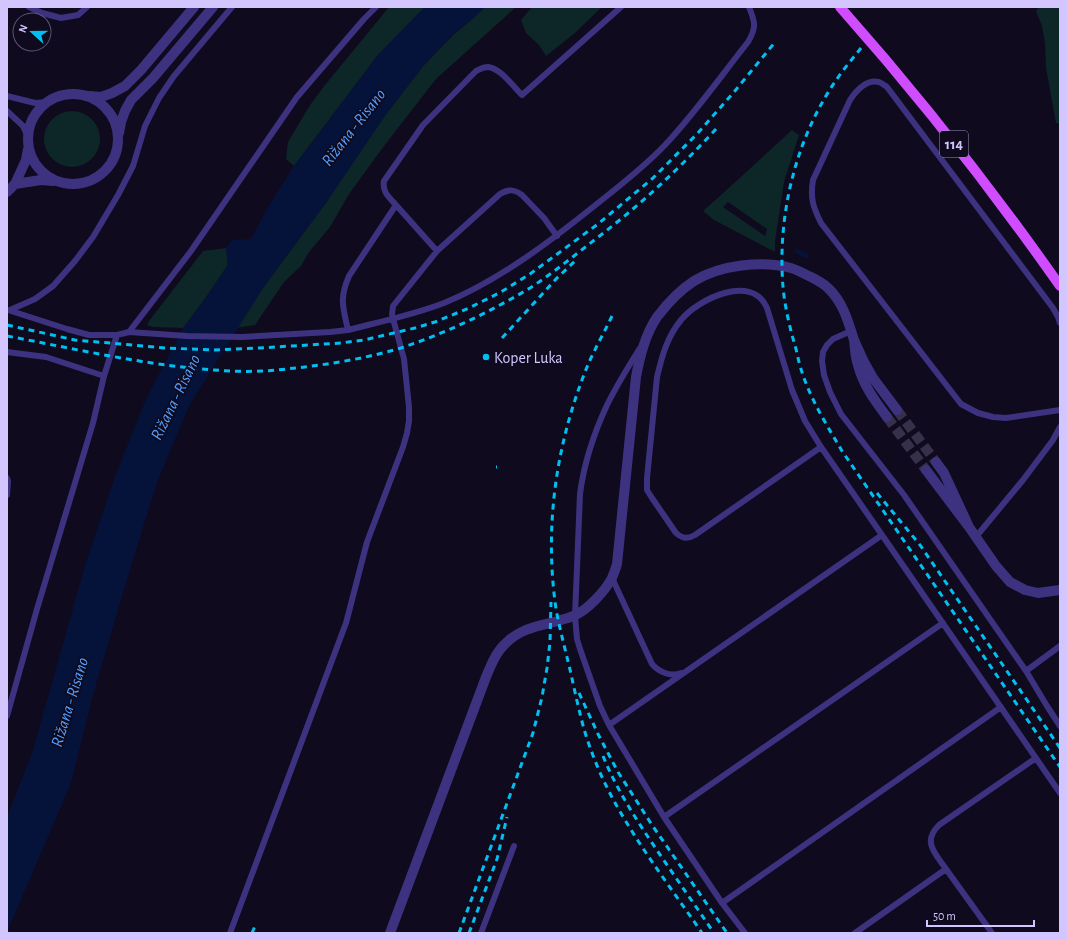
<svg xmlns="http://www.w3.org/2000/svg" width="1067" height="940" viewBox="0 0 1067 940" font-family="'Alegreya Sans',sans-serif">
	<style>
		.green { fill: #0d2628; fill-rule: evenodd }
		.water { fill: #05133b }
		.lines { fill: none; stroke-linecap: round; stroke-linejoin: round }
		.stream { stroke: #05133b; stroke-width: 4.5 }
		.street-tunnel { stroke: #36304a; stroke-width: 10; stroke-dasharray: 10 5; stroke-linecap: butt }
		.lane { stroke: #3d3280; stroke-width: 6 }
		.street { stroke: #3d3280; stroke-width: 10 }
		.primary { stroke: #cf4dff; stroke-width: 10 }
		.rail { stroke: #00c0f1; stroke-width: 3; stroke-dasharray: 6 5; stroke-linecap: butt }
		.poi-dot { fill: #00c0f1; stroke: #0f0a1d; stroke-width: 1.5 }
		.labels { text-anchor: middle; stroke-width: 3.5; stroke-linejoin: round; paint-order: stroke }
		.shield { fill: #0f0a1d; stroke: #988ebb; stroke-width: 1 }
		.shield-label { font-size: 15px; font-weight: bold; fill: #d3c6ff }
		.poi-label { font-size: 16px; fill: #d3c6ff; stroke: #0f0a1d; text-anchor: start }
		.water-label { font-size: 17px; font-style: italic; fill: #549eff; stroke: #0f0a1d }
	</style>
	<rect width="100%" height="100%" fill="#0f0a1d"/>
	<!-- green -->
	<path class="green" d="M 389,7 L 425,7 L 378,55 L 294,166 L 286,159 L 288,142 L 310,105 L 325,85 Z
		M 485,7 L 516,7 L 436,79 L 384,146 L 349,194 L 330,227 L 309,252 L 301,266 L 284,282 L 255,325 L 235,328 L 265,285 L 325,204 L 386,114 L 424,65 L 454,34 L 470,21 Z
		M 532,7 L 602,7 L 575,33 L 546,56 L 539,45 L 526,33 L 521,20 Z
		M 1039,7 L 1060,7 L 1060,123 L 1056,123 L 1046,68 L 1045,43 L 1042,26 L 1036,11 Z
		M44 139a28 28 0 1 1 56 0a28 28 0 1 1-56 0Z
		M 792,130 L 799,135 L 784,182 L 775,241 L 775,252 L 714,220 L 703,211 L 721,195 ZM 728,202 L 767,229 L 765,236 L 723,207 Z
		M 226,248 L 228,265 L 202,303 L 183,328 L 153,327 L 147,325 L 149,321 L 203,251 Z"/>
	<!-- water -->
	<path class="water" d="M 425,7 L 485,7 L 470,21 L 454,34 L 424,65 L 386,114 L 325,204 L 265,285 L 189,406 L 158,480 L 131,566 L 93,695 L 71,783 L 7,932 L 7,817 L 33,750 L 86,562 L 116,474 L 146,399 L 183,328 L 202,303 L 228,265 L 226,248 L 232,240 L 251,239 L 268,207 L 294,166 L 378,55 Z"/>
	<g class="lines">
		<!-- stream -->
		<path class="stream" d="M 797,251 L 806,256"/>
		<!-- street-tunnel -->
		<path class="street-tunnel" d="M 897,410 L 936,462
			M 887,417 L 926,470"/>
		<!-- lane -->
		<path class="lane" d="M 29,7 L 42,13 L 61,18 L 78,15 L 87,7
			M 621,7 L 522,95 C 513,86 500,68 488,67 C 483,67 480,69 476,71 L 423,125 L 384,181 C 382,192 389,197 396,205 L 349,276 C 339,299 343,307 348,330 C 379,322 413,315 444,303 C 500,280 552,240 598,203 C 621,185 645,166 665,145 C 695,113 721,76 748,42 C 757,27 755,22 749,7
			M 7,96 L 35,103 L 48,102
			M 7,111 L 23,126 L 28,137
			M 396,205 L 437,251
			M 8,310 L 67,329 L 89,335 L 117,335 L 129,332 L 187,336 L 242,337 L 330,332 L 348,330
			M 10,310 L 35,299 L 53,286 L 75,261 L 93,237 L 118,195 L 133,166 L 145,126 L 159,98 L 174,76 L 232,7
			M 1060,323 L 1058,317 L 1053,308 L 887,87 C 885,86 882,83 879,82 C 866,79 856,91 850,100 L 813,180 C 810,198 813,207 821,223 L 961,404 L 978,413 L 993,417 L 1006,418 L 1060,410
			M 851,331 L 833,339 L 827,345 L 823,352 L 822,361 L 824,375 L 830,392 L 841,414 L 904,495 L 1026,671 L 1047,706 L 1060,726
			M 129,332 L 191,251 L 297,97 L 364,19 L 376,7
			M 640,348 C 628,367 617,385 607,405 C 594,433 584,463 580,494 L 575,616 L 577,639 L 580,649 L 600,706 L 609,725 L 664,817 L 722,903 L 745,933
			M 7,352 L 46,357 L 104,376
			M 821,447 L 695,535 C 688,539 683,539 676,533 L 652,498 L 647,490 L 647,478 L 657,377 C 662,356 667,337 681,320 C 698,299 752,273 767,308 L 792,390 L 805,421 L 821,447 L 882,535 L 1060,793
			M 7,478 L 8,481 L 7,495
			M 975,538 L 1023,480 L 1053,440 L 1060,427
			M 612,578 L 652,664 C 659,672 670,677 681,673
			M 1026,671 L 1060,646
			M 7,716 L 37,609 L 93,423 L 104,376 L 117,335
			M 609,725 L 882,535
			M 664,817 L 943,623
			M 946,869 C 935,853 922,842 939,825 L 1036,758
			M 722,903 L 1001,707
			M 230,933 L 346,623 L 367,542 L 403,447 L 407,433 L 409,421 L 409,407 L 404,359 L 392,315 L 393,306 L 437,251 L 500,194 C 508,189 514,189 522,195 L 544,218 L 557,236
			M 481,933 L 514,846
			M 855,933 L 946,869 L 992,933"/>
		<!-- street -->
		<path class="street" d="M28 139a45 45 0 1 1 90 0a45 45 0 1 1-90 0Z
			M 90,96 L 101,97 L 112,93 L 125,86 L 141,70 L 194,7
			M 119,133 L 121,122 L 125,111 L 131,100 L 153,78 L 213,7
			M 28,149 L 26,160 L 15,184 L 41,180 L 53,181
			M 7,192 L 15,184
			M 887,417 C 875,401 863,385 858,365 C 855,357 855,348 854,340 L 864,362 L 873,378 L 897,410
			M 926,470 L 969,527 L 944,473 L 936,462
			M 969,527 L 996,566 L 1010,582 L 1025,590 L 1038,593 L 1060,590
			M 390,933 L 486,677 C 491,665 496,652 506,643 C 521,628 539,626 558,621 C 563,619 569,618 573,616 C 587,611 605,591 612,578 C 614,573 616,568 617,564 L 636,377 C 640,356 645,335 657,317 C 667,304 680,290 694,281 C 720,265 762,260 791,268 C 798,270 804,274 811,277 C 817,280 823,283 828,288 C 843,302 848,321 854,340"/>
		<!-- primary -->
		<path class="primary" d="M 840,7 C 919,96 992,189 1060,286"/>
		<!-- rail -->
		<path class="rail" d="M 861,48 C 854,57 846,66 839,76 C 796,136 777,214 783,287 C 785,308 790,329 796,349 C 798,358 800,367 803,375 C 812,402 828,427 842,451 L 1060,767
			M 612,316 C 604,333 594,350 587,367 C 556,444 544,526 556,609 C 560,631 566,652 571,674 C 575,692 579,711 584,729 C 592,756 604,784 618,808 C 643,852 674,892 702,933
			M 7,325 L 75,340 L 166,348 L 214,350 L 259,348 L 341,343 L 364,340 L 415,328 L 435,322 L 469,308 L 501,292 L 530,274 L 598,224 L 653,178 L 697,134 L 734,92 L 776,41
			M 7,336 C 76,349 144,365 214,370 C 229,371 245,372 261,371 C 273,371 285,369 296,368 C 332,364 367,358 401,348 C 446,333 490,312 530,288 C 553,273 575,255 597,238 C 640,205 679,169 716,129
			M 502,338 L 556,279 L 575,261
			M 496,467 L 497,467
			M 877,493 L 920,545 L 1060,748
			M 579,693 L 598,734 L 618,772 L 652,825 L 727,933
			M 603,756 C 618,793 641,827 663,859 C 680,884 697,908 714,933
			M 252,933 L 255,926
			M 459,933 L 533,733 L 542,697 L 547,668 L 550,642 L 551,602
			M 469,933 L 497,859 L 507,817"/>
	</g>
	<!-- markers -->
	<circle class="poi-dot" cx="486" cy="357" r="4"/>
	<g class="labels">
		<!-- shield labels -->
		<rect class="shield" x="940" y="131" width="28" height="26" rx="3"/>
		<g class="shield-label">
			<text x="954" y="149">114</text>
		</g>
		<!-- poi labels -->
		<g class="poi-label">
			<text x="494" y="363">Koper Luka</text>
		</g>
		<!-- water labels -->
		<g class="water-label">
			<text transform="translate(353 127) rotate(-52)" y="6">Rižana - Risano</text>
			<text transform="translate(175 397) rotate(-64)" y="6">Rižana - Risano</text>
			<text transform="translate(69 702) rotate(-73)" y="6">Rižana - Risano</text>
		</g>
	</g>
	<!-- border -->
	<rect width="1067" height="940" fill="none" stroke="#d3c6ff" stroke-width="16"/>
	<!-- north arrow -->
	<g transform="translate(32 32) rotate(291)"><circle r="19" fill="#0f0a1d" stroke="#5d5577"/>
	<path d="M0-3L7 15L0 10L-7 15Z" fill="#00c0f1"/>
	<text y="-6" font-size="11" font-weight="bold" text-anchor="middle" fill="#d3c6ff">N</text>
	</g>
	<!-- scale -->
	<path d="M927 920v6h107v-6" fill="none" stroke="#d3c6ff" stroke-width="2"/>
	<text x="933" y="920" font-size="12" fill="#d3c6ff" stroke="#0f0a1d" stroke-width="3" paint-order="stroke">50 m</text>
</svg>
